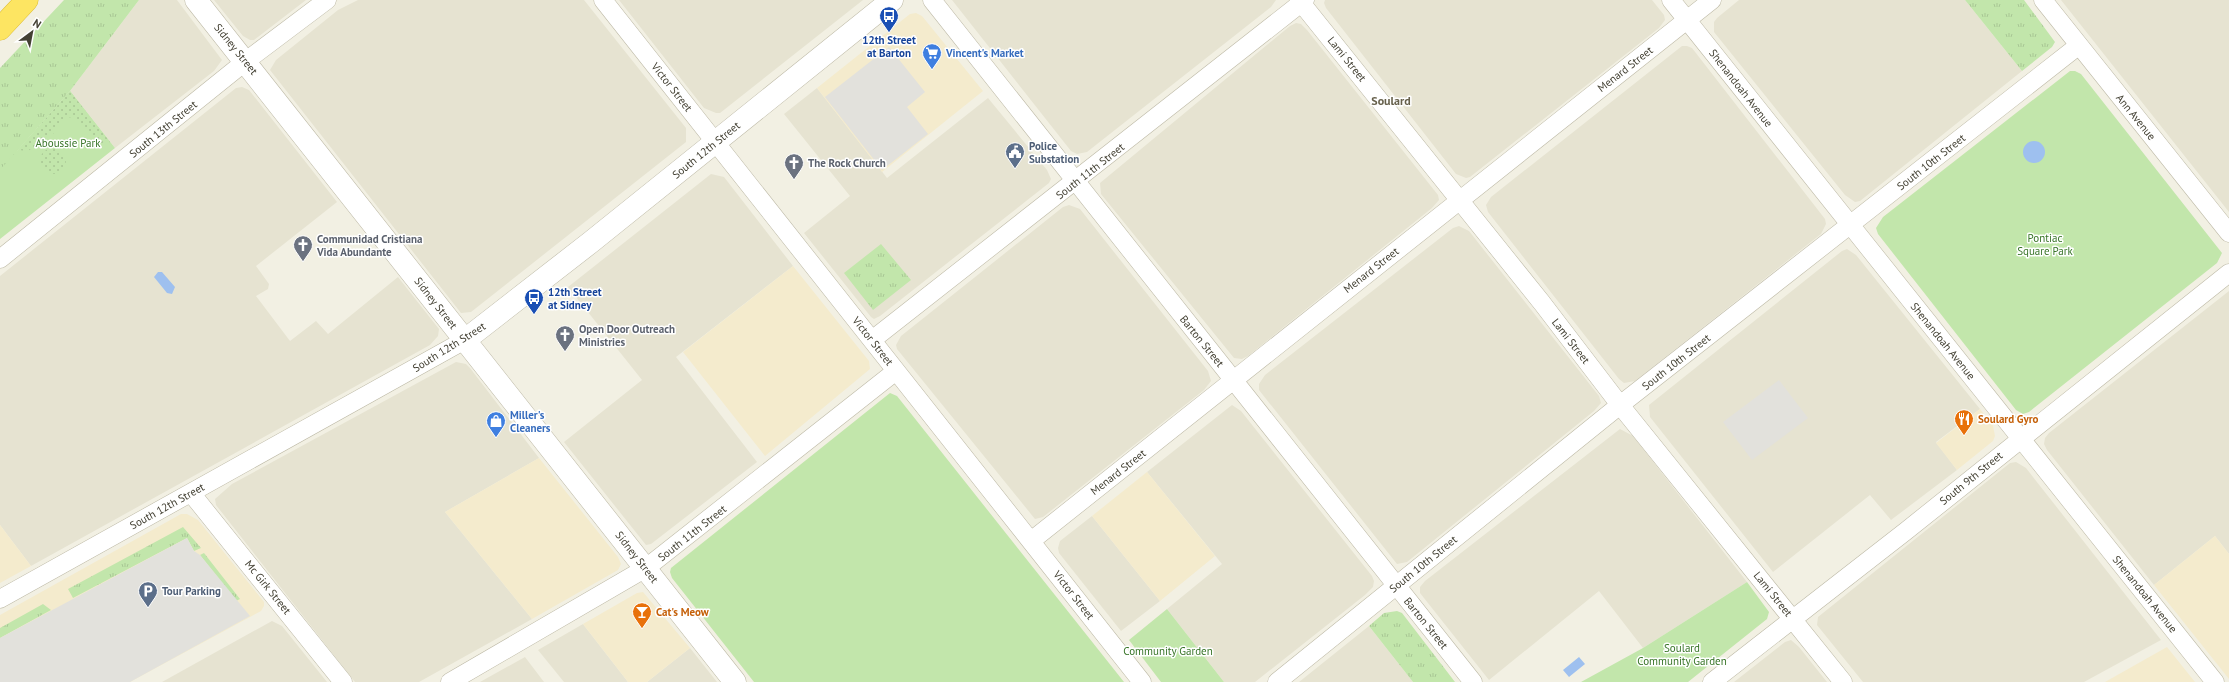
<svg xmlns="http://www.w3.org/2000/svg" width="2229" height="682" viewBox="0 0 2229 682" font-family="'PT Sans',sans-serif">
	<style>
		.residential { fill: #e6e3d1 }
		.commercial { fill: #f4ebcd }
		.grass { fill: url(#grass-tufts) }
		.park { fill: #c2e6ab }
		.garden { fill: url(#garden-dots) }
		.parking { fill: #e2e1dc }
		.water { fill: #9ec0ef }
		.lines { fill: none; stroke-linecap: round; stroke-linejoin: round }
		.minor-casing { stroke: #bdb9a6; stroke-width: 19 }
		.tertiary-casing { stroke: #bdb9a6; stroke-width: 23 }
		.motorway-casing { stroke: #dcbb32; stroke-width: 23 }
		.minor { stroke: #fff; stroke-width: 18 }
		.tertiary { stroke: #fff; stroke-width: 22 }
		.motorway { stroke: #fde562; stroke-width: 22 }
		.labels { text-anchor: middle; stroke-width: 3; stroke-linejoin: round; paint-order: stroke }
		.transit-label { font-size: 11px; font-weight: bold; fill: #164399; stroke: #fff }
		.street-label { font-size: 11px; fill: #434033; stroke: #fff }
		.shop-label { font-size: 11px; font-weight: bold; fill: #366cbe; stroke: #fff; text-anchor: start }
		.park-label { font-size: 11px; fill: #377427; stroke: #fff }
		.service-label { font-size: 11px; font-weight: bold; fill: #4e5e75; stroke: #fff; text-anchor: start }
		.worship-label { font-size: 11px; font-weight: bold; fill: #5b616d; stroke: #fff; text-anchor: start }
		.food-label { font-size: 11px; font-weight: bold; fill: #c56008; stroke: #fff; text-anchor: start }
		.neighbourhood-label { font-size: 12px; font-weight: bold; fill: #66604b; stroke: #fff }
	</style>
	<defs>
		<pattern id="grass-tufts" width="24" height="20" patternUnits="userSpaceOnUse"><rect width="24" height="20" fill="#c2e6ab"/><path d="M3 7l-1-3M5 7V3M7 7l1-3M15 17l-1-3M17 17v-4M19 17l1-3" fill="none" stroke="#a8c694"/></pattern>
		<pattern id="garden-dots" width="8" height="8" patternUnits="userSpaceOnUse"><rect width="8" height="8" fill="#c2e6ab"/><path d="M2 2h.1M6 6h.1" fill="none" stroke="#a8c694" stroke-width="1.8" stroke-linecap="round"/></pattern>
	</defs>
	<rect width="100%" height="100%" fill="#f2f0e3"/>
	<!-- residential -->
	<path class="residential" d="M 139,0 L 177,0 L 222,60 L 214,71 L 115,148 L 70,91 Z
		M 214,0 L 306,0 L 254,40 L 250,40 L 243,36 Z
		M 358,0 L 584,0 L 686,128 L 686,142 L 471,312 L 461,313 L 270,70 L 276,60 L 338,10 Z
		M 619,0 L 863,0 L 720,113 L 716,113 L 704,108 Z
		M 952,0 L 1276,0 L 1271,7 L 1087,152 L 1077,154 L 1071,151 Z
		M 1325,0 L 1652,0 L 1664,15 L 1665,20 L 1659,28 L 1470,177 L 1466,178 L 1456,174 L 1326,8 L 1324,3 Z
		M 1739,0 L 1965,0 L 2022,71 L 1860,201 L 1855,202 L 1845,195 L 1714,32 L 1714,22 L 1717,18 Z
		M 2061,0 L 2229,0 L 2229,212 Z
		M 1296,23 L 1301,24 L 1307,30 L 1438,195 L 1439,200 L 1432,208 L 1248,356 L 1242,359 L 1234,358 L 1101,194 L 1100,183 L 1290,26 Z
		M 1682,46 L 1687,46 L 1692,48 L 1825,219 L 1826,224 L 1821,234 L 1635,381 L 1624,383 L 1619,379 L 1488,212 L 1486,205 L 1491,197 Z
		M 242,87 L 249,90 L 337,202 L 256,266 L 269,284 L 268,289 L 256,296 L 290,341 L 316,321 L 328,334 L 398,277 L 439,329 L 438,336 L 430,345 L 31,566 L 0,525 L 0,276 L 236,88 Z
		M 817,88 L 887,178 L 988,98 L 1047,170 L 1051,179 L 1049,183 L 880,316 L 874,319 L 871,317 L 804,233 L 850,196 L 784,114 Z
		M 711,174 L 724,177 L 793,266 L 676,357 L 757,462 L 651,544 L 646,545 L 564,442 L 642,380 L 568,287 Z
		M 1069,205 L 1080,209 L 1208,371 L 1211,381 L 1204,390 L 1043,517 L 1035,519 L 897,349 L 896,345 L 901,336 L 1063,207 Z
		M 1459,226 L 1469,231 L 1599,396 L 1601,403 L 1594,411 L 1407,562 L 1397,564 L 1259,390 L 1259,384 L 1265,375 L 1453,228 Z
		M 1847,249 L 1856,255 L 1980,409 L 1936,442 L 1957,470 L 1891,520 L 1870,495 L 1773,572 L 1650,417 L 1649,405 L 1842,251 Z
		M 2229,291 L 2229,554 L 2215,536 L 2154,585 L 2047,450 L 2044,444 L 2045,438 L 2049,433 Z
		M 456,362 L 466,364 L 470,368 L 539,458 L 445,512 L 532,619 L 419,682 L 355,682 L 216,505 L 215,499 L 232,484 Z
		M 1232,405 L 1241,411 L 1372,576 L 1374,581 L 1373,587 L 1365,595 L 1255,682 L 1224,682 L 1167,609 L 1222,564 L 1147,472 Z
		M 1620,429 L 1633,436 L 1747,582 L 1643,648 L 1599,591 L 1489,680 L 1420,593 L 1420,587 L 1425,581 Z
		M 2016,462 L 2026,468 L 2161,640 L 2084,682 L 1863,682 L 1817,625 L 1818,617 L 2010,463 Z
		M 1092,516 L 1160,601 L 1121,631 L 1059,553 L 1058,548 L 1060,541 Z
		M 272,621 L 282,626 L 327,682 L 162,682 Z
		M 583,624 L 628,682 L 564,682 L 538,650 Z
		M 1369,626 L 1413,682 L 1299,682 Z
		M 1791,640 L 1799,647 L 1827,682 L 1734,682 L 1785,642 Z
		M 690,648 L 717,682 L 647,682 Z
		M 525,657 L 544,682 L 480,682 Z"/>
	<!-- commercial -->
	<path class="commercial" d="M 916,13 L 922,16 L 983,91 L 882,172 L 817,88 L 910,14 Z
		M 793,266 L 869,361 L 870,369 L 765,456 L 683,352 Z
		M 1980,409 L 1993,426 L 1995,436 L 1993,441 L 1957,470 L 1936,443 Z
		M 539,458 L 618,557 L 621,564 L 618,570 L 532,619 L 445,512 Z
		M 1147,472 L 1215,556 L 1160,601 L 1092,516 Z
		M 181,514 L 187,514 L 198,520 L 264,602 L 264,606 L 261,611 L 130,682 L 0,682 L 0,615 Z
		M 0,525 L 31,566 L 0,583 Z
		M 2215,536 L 2229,554 L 2229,679 L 2154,585 Z
		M 643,592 L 690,648 L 647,682 L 628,682 L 583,624 L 637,593 Z
		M 2167,647 L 2195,682 L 2105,682 Z"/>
	<!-- grass -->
	<path class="grass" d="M 64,0 L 139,0 L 70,91 L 18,150 L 0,182 L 0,68 Z
		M 1965,0 L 2024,0 L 2055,42 L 2052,47 L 2022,71 Z
		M 881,244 L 911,280 L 873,310 L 844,273 Z
		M 183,527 L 201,548 L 194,551 L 187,538 L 73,598 L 68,589 Z
		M 204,553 L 240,599 L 236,601 L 200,555 Z
		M 43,604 L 51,610 L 0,638 L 0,628 Z
		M 1397,611 L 1402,613 L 1455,682 L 1413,682 L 1369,626 L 1384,613 Z"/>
	<!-- park -->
	<path class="park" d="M 2070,71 L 2075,71 L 2081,74 L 2222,253 L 2217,263 L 2029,412 L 2023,414 L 2016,410 L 1878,234 L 1876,228 L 1883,217 Z
		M 70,91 L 115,148 L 0,239 L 0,170 Z
		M 890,393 L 897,396 L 1124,682 L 754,682 L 672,578 L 670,572 L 671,568 Z
		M 1747,582 L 1769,612 L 1767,619 L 1688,682 L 1581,682 L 1643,648 Z
		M 1167,609 L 1224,682 L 1161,682 L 1129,640 Z"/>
	<!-- garden -->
	<path class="garden" d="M 70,91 L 110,142 L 104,145 C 91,137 85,124 73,117 L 65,118 L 54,133 L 28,151 L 18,150 Z
		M40 161a13 13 0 1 1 26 0a13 13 0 1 1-26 0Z"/>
	<!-- parking -->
	<path class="parking" d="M 889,47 L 925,92 L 907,107 L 928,134 L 882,170 L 825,97 Z
		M 1779,380 L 1808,418 L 1752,460 L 1723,422 Z
		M 187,538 L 194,551 L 200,555 L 250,616 L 130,682 L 0,682 L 0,638 Z"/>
	<!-- water -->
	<path class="water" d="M2023 152a11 11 0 1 1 22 0a11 11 0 1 1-22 0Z
		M 158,272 L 162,272 L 175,287 L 172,294 L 167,293 L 154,277 Z
		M 1579,657 L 1585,664 L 1569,677 L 1563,670 Z"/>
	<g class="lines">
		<defs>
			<path id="minor" d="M 603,0 L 1142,682
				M 932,0 L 1473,682
				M 1299,0 L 1542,303 L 1620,405 L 1843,682
				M 1671,0 L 2215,682
				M 2043,0 L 2229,233
				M 0,259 L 246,61 L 327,0
				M 872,340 L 1305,0
				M 191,493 L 343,682
				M 1031,541 L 1712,0
				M 0,599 L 465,340
				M 450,682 L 646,568 L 896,371
				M 1277,682 L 1620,405 L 2078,46
				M 1712,682 L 1906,531 L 2229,273"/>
			<path id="tertiary" d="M 196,0 L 735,682
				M 465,340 L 591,242 L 892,0"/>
			<path id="motorway" d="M 0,29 L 27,0"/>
		</defs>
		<!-- minor casing -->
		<use href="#minor" class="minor-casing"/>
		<!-- tertiary casing -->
		<use href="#tertiary" class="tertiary-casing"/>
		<!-- motorway casing -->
		<use href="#motorway" class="motorway-casing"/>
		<!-- minor -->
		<use href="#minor" class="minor"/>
		<!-- tertiary -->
		<use href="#tertiary" class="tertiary"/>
		<!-- motorway -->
		<use href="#motorway" class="motorway"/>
	</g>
	<!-- icons -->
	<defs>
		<symbol id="bus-pin" viewBox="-11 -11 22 30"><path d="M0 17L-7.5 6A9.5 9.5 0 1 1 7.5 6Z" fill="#1a4fb4" stroke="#fff"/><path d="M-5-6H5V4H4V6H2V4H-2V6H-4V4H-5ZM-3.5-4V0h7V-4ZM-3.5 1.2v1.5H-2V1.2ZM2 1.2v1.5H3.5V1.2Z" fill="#fff"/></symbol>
		<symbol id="supermarket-pin" viewBox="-11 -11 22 30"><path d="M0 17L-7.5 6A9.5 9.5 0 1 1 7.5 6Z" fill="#3f7fe0" stroke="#fff"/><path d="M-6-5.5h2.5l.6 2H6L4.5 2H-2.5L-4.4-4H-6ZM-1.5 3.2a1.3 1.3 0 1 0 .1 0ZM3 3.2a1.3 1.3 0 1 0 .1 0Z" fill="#fff"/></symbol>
		<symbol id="civic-pin" viewBox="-11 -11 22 30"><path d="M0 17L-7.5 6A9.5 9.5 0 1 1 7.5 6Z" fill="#5c6f8a" stroke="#fff"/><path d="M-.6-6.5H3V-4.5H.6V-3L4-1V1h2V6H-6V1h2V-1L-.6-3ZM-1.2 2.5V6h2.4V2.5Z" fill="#fff"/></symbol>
		<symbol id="church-pin" viewBox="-11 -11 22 30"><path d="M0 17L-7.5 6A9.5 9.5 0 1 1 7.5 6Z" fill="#6b7280" stroke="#fff"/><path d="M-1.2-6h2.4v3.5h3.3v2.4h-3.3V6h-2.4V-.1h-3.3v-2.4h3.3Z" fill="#fff"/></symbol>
		<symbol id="restaurant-pin" viewBox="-11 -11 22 30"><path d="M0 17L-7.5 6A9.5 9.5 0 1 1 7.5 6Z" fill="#e8710a" stroke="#fff"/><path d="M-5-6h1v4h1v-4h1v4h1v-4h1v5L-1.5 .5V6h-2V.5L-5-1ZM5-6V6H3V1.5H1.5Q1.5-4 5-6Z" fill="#fff"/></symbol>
		<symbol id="shop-pin" viewBox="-11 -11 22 30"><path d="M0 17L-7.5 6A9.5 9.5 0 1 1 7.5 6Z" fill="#3f7fe0" stroke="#fff"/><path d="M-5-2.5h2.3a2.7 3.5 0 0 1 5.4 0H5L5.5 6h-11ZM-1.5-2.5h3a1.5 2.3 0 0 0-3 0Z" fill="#fff"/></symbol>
		<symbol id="parking-pin" viewBox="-11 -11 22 30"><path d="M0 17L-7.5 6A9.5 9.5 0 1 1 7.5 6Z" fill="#5c6f8a" stroke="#fff"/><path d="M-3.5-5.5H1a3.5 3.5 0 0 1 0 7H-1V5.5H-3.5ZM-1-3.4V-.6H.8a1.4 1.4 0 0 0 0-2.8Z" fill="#fff"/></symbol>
		<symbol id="bar-pin" viewBox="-11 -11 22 30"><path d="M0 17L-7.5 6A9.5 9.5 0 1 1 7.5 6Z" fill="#e8710a" stroke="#fff"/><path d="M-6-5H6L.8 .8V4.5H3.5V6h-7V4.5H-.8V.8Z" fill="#fff"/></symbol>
	</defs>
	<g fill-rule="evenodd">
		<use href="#bus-pin" x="878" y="5" width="22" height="30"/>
		<use href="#supermarket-pin" x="921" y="42" width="22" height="30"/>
		<use href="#civic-pin" x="1004" y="141" width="22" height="30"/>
		<use href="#church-pin" x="783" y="152" width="22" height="30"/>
		<use href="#church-pin" x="292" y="234" width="22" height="30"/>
		<use href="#bus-pin" x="523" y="287" width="22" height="30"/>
		<use href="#church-pin" x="554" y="324" width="22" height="30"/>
		<use href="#restaurant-pin" x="1953" y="408" width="22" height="30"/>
		<use href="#shop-pin" x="485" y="410" width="22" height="30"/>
		<use href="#parking-pin" x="137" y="580" width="22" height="30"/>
		<use href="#bar-pin" x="631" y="601" width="22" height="30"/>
	</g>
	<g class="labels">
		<!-- transit labels -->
		<g class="transit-label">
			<text x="889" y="44">12th Street<tspan x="889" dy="13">at Barton</tspan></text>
			<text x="548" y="296" text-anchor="start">12th Street<tspan x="548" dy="13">at Sidney</tspan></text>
		</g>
		<!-- street labels -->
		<g class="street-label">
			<text transform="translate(236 49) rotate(51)" y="4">Sidney Street</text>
			<text transform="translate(1347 59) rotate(51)" y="4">Lami Street</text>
			<text transform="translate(1625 69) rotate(-38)" y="4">Menard Street</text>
			<text transform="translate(672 87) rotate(52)" y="4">Victor Street</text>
			<text transform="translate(1741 88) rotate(52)" y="4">Shenandoah Avenue</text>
			<text transform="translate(2136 117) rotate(51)" y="4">Ann Avenue</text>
			<text transform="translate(163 129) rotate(-39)" y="4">South 13th Street</text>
			<text transform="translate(706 150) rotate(-39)" y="4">South 12th Street</text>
			<text transform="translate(1931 162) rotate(-38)" y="4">South 10th Street</text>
			<text transform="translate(1090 171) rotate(-38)" y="4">South 11th Street</text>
			<text transform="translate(1371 270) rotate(-38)" y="4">Menard Street</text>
			<text transform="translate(436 303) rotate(52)" y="4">Sidney Street</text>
			<text transform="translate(873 341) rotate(52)" y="4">Victor Street</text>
			<text transform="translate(1202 341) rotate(51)" y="4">Barton Street</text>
			<text transform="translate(1571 341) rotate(52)" y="4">Lami Street</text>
			<text transform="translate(1943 341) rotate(51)" y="4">Shenandoah Avenue</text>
			<text transform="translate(449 347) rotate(-32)" y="4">South 12th Street</text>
			<text transform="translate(1676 362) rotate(-38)" y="4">South 10th Street</text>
			<text transform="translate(1118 472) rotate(-38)" y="4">Menard Street</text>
			<text transform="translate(1971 478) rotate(-39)" y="4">South 9th Street</text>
			<text transform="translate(167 506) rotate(-29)" y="4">South 12th Street</text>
			<text transform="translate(692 533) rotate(-38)" y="4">South 11th Street</text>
			<text transform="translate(637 557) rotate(52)" y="4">Sidney Street</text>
			<text transform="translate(1423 564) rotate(-39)" y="4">South 10th Street</text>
			<text transform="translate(268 587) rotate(51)" y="4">Mc Girk Street</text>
			<text transform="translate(1773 594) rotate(51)" y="4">Lami Street</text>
			<text transform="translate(2145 594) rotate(51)" y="4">Shenandoah Avenue</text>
			<text transform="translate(1074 595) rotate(52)" y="4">Victor Street</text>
			<text transform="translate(1426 623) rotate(51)" y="4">Barton Street</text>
		</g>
		<!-- shop labels -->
		<g class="shop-label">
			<text x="946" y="57">Vincent's Market</text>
			<text x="510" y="419">Miller's<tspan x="510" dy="13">Cleaners</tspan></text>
		</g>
		<!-- park labels -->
		<g class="park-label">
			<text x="68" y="147">Aboussie Park</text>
			<text x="2045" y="242">Pontiac<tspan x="2045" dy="13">Square Park</tspan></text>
			<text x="1682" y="652">Soulard<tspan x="1682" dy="13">Community Garden</tspan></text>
			<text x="1168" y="655">Community Garden</text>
		</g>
		<!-- service labels -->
		<g class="service-label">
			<text x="1029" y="150">Police<tspan x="1029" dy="13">Substation</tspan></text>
			<text x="162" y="595">Tour Parking</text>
		</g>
		<!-- worship labels -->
		<g class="worship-label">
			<text x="808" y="167">The Rock Church</text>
			<text x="317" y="243">Communidad Cristiana<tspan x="317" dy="13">Vida Abundante</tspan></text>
			<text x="579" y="333">Open Door Outreach<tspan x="579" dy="13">Ministries</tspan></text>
		</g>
		<!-- food labels -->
		<g class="food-label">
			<text x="1978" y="423">Soulard Gyro</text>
			<text x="656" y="616">Cat's Meow</text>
		</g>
		<!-- neighbourhood labels -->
		<g class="neighbourhood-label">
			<text x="1391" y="105">Soulard</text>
		</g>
	</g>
	<!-- north arrow -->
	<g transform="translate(32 32) rotate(32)" stroke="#ffffff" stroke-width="3" paint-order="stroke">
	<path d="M0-3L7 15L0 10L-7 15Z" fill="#434033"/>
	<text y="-6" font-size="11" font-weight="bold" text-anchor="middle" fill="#434033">N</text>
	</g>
</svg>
